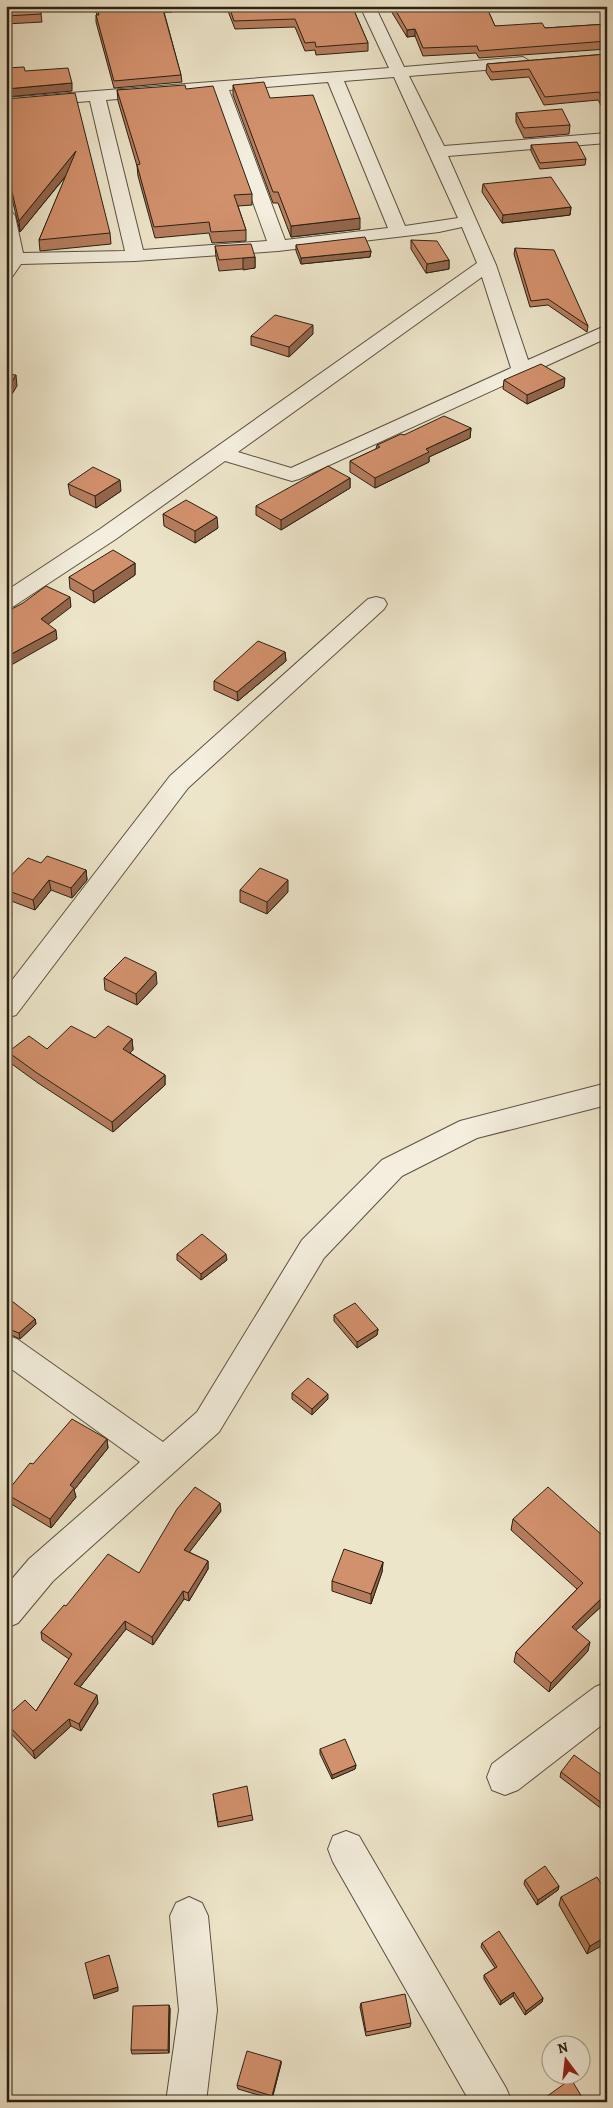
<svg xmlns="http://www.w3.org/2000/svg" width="613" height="2108" viewBox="0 0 613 2108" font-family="Alegreya,serif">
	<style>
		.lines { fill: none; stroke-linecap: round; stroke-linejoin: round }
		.minor-casing { stroke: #5c5141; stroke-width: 2 }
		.minor { fill: #f3eedd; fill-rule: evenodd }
		.wall { fill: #b57d5e; stroke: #2b2013 }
		.shaded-wall { fill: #93664c; stroke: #2b2013 }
		.building { fill: #d2916d; stroke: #2b2013 }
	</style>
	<rect width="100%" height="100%" fill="#ede5ca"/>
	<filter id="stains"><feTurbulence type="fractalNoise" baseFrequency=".004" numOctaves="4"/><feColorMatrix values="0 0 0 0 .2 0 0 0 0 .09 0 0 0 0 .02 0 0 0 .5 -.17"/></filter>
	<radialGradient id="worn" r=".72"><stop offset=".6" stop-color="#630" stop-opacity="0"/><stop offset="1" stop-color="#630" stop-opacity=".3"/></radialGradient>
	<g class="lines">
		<defs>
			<path id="minor" d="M 360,6 L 375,6 L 404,67 L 523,57 L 531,62 L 523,67 L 409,76 L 444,146 L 607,133 L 607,143 L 448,156 L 496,265 L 528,360 L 607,325 L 607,338 L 299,479 L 292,481 L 285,479 L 225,461 L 116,539 L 14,606 L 6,608 L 6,591 L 100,529 L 477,263 L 462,227 L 439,232 L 278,251 L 135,261 L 21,264 L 12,277 L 6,278 L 6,211 L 12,212 L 15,216 L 23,253 L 125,251 L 90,101 L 6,108 L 6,98 L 389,68 ZM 394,77 L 458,218 L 405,226 L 344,81 ZM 328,82 L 388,228 L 285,240 L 229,90 ZM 213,91 L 267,241 L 143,250 L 106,100 ZM 482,277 L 511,368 L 291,468 L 238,452 Z
				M 376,597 L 384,599 L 387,604 L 384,609 L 188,788 L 16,1015 L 6,1018 L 6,988 L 170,776 L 368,599 Z
				M 607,1083 L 607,1105 L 477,1138 L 402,1176 L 324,1258 L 219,1432 L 53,1581 L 18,1623 L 6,1628 L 6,1586 L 29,1559 L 140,1462 L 6,1365 L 6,1335 L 17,1339 L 163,1442 L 197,1412 L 302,1240 L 382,1160 L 460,1121 Z
				M 607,1682 L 607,1721 L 518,1790 L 505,1795 L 492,1790 L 487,1777 L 492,1764 L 595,1687 Z
				M 346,1831 L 359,1836 L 506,2088 L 512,2102 L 470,2102 L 333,1862 L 328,1849 L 333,1836 Z
				M 189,1897 L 202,1903 L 208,1916 L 217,2010 L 206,2102 L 166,2102 L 179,2010 L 170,1916 L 176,1903 Z"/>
		</defs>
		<!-- minor casing -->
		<use href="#minor" class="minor-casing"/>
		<!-- minor -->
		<use href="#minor" class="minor"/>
	</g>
	<!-- wall -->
	<path class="wall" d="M 6,6 L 40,6 L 42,22 L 6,24 Z
		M 94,6 L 171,6 L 172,12 L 164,12 L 181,75 L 182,82 L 114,88 L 96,22 L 96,15 L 97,15 Z
		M 226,6 L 352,6 L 368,43 L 368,51 L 316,55 L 315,50 L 305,51 L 295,27 L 235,29 Z
		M 388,6 L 486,6 L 495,26 L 545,28 L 607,24 L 607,49 L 479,58 L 476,53 L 423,56 L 415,36 L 407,37 Z
		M 607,54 L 607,115 L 598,100 L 544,105 L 529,77 L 491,80 L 486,72 L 487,64 Z
		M 233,85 L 270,98 L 360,229 L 291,237 L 278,203 L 273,203 L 233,95 Z
		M 186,89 L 252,194 L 252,205 L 238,206 L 246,230 L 246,241 L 212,243 L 209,233 L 155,238 L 138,176 L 137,166 L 118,101 L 117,90 Z
		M 6,99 L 110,233 L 111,244 L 40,251 L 39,240 L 66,176 L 20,232 L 9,186 L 8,175 L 9,175 L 6,159 Z
		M 516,113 L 570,125 L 569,134 L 524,138 L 516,122 Z
		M 531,145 L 586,159 L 585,165 L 540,169 L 531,151 Z
		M 483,184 L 571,207 L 570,215 L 502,223 L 482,192 Z
		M 411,240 L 449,260 L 449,269 L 426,273 L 411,249 Z
		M 296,245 L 371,251 L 370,257 L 301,264 L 296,251 Z
		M 215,246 L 255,257 L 255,268 L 219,271 L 216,257 Z
		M 515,248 L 588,326 L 587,332 L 548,305 L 530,307 L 514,254 Z
		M 313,334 L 289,357 L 251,345 L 251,336 Z
		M 607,352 L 607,363 L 605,363 Z
		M 504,380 L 564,387 L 527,404 L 503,389 Z
		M 471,428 L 470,438 L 429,457 L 429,462 L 375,488 L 350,472 L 350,461 L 376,449 L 377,445 L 404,435 Z
		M 350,478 L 350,488 L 281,530 L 256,515 L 256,506 Z
		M 68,484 L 121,491 L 96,508 L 70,495 Z
		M 163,514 L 218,528 L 195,543 L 164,526 Z
		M 135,563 L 135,575 L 94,603 L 70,589 L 69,577 Z
		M 285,652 L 286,661 L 238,701 L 214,690 L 214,681 Z
		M 41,863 L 86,870 L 87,880 L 72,898 L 51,890 L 35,910 L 6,899 L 6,890 Z
		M 240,890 L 288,892 L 267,914 L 240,902 Z
		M 104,978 L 157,984 L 137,1005 L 105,990 Z
		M 95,1038 L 132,1039 L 133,1050 L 130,1053 L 165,1075 L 165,1085 L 113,1132 L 38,1083 L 9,1062 L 8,1052 L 47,1049 Z
		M 177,1254 L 227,1260 L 201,1280 L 177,1260 Z
		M 6,1300 L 35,1319 L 36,1324 L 20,1339 L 7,1333 L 6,1334 Z
		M 334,1315 L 378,1329 L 377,1335 L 357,1348 L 334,1321 Z
		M 292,1393 L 328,1399 L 312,1415 L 292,1399 Z
		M 107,1439 L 108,1448 L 74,1490 L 76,1497 L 51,1528 L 8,1502 L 6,1493 L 33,1464 Z
		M 221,1511 L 189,1552 L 208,1561 L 208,1569 L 189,1601 L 184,1599 L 153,1645 L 126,1629 L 80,1687 L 98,1703 L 81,1731 L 71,1726 L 35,1759 L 6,1728 L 6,1717 L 36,1711 L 69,1659 L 42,1640 L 41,1632 L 66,1606 L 139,1573 Z
		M 513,1519 L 602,1535 L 607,1533 L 607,1601 L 576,1630 L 588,1651 L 549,1692 L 514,1662 L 516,1652 L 577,1589 L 511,1530 Z
		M 383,1562 L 382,1572 L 371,1604 L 332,1591 L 332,1581 Z
		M 320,1749 L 356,1765 L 355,1769 L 332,1779 L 320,1754 Z
		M 561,1772 L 607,1779 L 607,1813 L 560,1777 Z
		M 213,1794 L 252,1815 L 253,1820 L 218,1827 Z
		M 525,1880 L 559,1886 L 558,1890 L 537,1905 L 524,1884 Z
		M 607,1893 L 587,1954 L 559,1905 L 561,1897 Z
		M 482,1943 L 543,1998 L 542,2002 L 525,2015 L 513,1996 L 500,2005 L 484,1979 L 484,1975 L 495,1968 L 481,1947 Z
		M 361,2003 L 411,2023 L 410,2027 L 366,2036 L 360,2007 Z
		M 169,2005 L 170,2009 L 169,2053 L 132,2054 L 131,2050 Z
		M 281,2061 L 281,2064 L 272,2099 L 238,2089 L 237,2085 Z"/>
	<!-- shaded-wall -->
	<path class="shaded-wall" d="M 162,6 L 171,6 L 172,12 L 162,13 Z
		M 415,29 L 415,36 L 407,37 L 407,30 Z
		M 72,83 L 72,91 L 6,97 L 6,89 Z
		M 76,151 L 77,162 L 20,232 L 19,221 Z
		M 571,207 L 570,215 L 502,223 L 503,215 Z
		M 360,218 L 360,229 L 291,237 L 291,226 Z
		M 371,251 L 370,257 L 301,264 L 301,258 Z
		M 255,257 L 255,268 L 243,270 L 243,258 Z
		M 449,260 L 449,269 L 426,273 L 427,264 Z
		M 313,325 L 313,334 L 289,357 L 289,347 Z
		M 16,375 L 17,386 L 6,404 L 6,391 Z
		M 565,378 L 564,387 L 527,404 L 527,395 Z
		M 471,428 L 470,438 L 429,457 L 429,462 L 375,488 L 375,478 L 426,449 Z
		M 350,478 L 350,488 L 281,530 L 281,520 Z
		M 120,480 L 121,491 L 96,508 L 95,496 Z
		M 217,517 L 218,528 L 195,543 L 195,531 Z
		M 135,563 L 135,575 L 94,603 L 93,591 Z
		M 70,597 L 71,607 L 42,629 L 41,619 Z
		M 56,630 L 57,639 L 6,668 L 6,657 Z
		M 285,652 L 286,661 L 238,701 L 237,692 Z
		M 86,870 L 87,880 L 72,898 L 71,888 Z
		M 49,880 L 51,890 L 35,910 L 33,900 Z
		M 288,880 L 288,892 L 267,914 L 267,902 Z
		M 10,906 L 12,914 L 6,920 L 6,911 Z
		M 156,972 L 157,984 L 137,1005 L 136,994 Z
		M 132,1039 L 133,1050 L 124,1059 L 123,1049 Z
		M 165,1075 L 165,1085 L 113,1132 L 112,1122 Z
		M 226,1254 L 227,1260 L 201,1280 L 201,1274 Z
		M 35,1319 L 36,1324 L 20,1339 L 19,1333 Z
		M 378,1329 L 377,1335 L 357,1348 L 357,1342 Z
		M 328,1394 L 328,1399 L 312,1415 L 312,1409 Z
		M 107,1439 L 108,1448 L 74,1490 L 76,1497 L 51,1528 L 50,1519 L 70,1485 Z
		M 220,1503 L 221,1511 L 185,1558 L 184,1550 Z
		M 208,1561 L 208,1569 L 189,1601 L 188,1593 Z
		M 383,1562 L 382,1572 L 371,1604 L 371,1594 Z
		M 183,1591 L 184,1599 L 153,1645 L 152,1637 Z
		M 607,1593 L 607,1601 L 570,1636 L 572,1627 Z
		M 125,1621 L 126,1629 L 76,1692 L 74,1684 Z
		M 590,1642 L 588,1651 L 549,1692 L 551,1683 Z
		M 97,1695 L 98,1703 L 81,1731 L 79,1724 Z
		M 69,1719 L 71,1726 L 35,1759 L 33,1751 Z
		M 356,1765 L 355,1769 L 332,1779 L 332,1775 Z
		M 559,1886 L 558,1890 L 537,1905 L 538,1900 Z
		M 607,1936 L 607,1943 L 587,1954 L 590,1946 Z
		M 118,1987 L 118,1991 L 94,1999 L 93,1995 Z
		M 514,1992 L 513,1996 L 500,2005 L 501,2001 Z
		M 543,1998 L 542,2002 L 525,2015 L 526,2011 Z
		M 169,2005 L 170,2009 L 169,2053 L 168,2050 Z
		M 281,2061 L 281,2064 L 272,2099 L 272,2096 Z"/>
	<!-- building -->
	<path class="building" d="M 6,6 L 40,6 L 41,14 L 6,16 Z
		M 96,6 L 162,6 L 181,75 L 114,81 L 96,15 L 99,15 Z
		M 229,6 L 352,6 L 368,43 L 316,47 L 315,42 L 305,43 L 295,19 L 234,21 Z
		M 393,6 L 486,6 L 495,26 L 542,23 L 545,28 L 607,24 L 607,41 L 479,51 L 477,46 L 423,48 L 415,29 L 407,30 Z
		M 607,54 L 607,106 L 599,92 L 545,97 L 529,69 L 492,72 L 487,64 Z
		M 24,67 L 25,71 L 68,68 L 72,83 L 6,89 L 6,68 Z
		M 264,82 L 270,98 L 313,95 L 360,218 L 291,226 L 278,192 L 273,192 L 233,85 Z
		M 185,85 L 186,89 L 213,86 L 252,194 L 234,195 L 246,230 L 211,232 L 209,222 L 154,227 L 137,165 L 140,164 L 117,90 Z
		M 75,93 L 110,233 L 39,240 L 76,151 L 19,221 L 8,175 L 10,175 L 6,155 L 6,99 Z
		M 562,109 L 570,125 L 524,128 L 516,113 Z
		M 577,142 L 586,159 L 540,163 L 531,145 Z
		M 551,177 L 571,207 L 503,215 L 483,184 Z
		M 365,237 L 371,251 L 301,258 L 296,245 Z
		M 411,240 L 437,241 L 449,260 L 427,264 Z
		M 251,244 L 255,257 L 219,260 L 215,246 Z
		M 515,248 L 554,250 L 588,326 L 548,299 L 531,301 Z
		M 275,315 L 313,325 L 289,347 L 251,336 Z
		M 541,364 L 565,378 L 527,395 L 504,380 Z
		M 6,374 L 16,375 L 6,391 Z
		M 444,416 L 471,428 L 426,449 L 429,452 L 375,478 L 350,461 L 380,447 L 377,445 L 401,434 L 404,435 Z
		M 328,466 L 350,478 L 281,520 L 256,506 Z
		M 93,467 L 120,480 L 95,496 L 68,484 Z
		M 186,500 L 217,517 L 195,531 L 163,514 Z
		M 113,550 L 135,563 L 93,591 L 69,577 Z
		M 46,586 L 70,597 L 41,619 L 56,630 L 6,657 L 6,612 L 23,603 Z
		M 258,641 L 285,652 L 237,692 L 214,681 Z
		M 47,856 L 86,870 L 71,888 L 49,880 L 33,900 L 6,890 L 6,881 L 28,858 L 41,863 Z
		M 260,868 L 288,880 L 267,902 L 240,890 Z
		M 6,905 L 10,906 L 6,911 Z
		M 125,957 L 156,972 L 136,994 L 104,978 Z
		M 71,1026 L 95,1038 L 108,1026 L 132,1039 L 123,1049 L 165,1075 L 112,1122 L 37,1073 L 8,1052 L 29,1036 L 47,1049 Z
		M 202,1234 L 226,1254 L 201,1274 L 177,1254 Z
		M 8,1298 L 35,1319 L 19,1333 L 6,1328 L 6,1300 Z
		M 355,1303 L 378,1329 L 357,1342 L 334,1315 Z
		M 308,1378 L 328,1394 L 312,1409 L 292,1393 Z
		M 72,1419 L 107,1439 L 70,1485 L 74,1488 L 50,1519 L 6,1494 L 6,1493 L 30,1463 L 33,1464 Z
		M 195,1487 L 220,1503 L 184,1550 L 208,1561 L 188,1593 L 183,1591 L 152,1637 L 125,1621 L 74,1684 L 97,1695 L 79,1724 L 69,1719 L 33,1751 L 6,1723 L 6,1717 L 25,1700 L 36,1711 L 72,1654 L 41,1632 L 64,1605 L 66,1606 L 108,1554 L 139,1573 L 177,1509 Z
		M 548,1487 L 602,1535 L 607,1533 L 607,1593 L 572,1627 L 590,1642 L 551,1683 L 516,1652 L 583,1583 L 513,1519 Z
		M 344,1549 L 383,1562 L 371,1594 L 332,1581 Z
		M 345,1739 L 356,1765 L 332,1775 L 320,1749 Z
		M 574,1755 L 607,1779 L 607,1807 L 561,1772 Z
		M 247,1786 L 252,1815 L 218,1822 L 213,1794 Z
		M 545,1866 L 559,1886 L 538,1900 L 525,1880 Z
		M 597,1877 L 607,1893 L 607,1936 L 590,1946 L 561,1897 Z
		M 499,1931 L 543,1998 L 526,2011 L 514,1992 L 501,2001 L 484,1975 L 497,1967 L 482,1943 Z
		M 109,1955 L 118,1987 L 93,1995 L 85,1963 Z
		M 405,1994 L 411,2023 L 366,2032 L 361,2003 Z
		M 169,2005 L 168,2050 L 131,2050 L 133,2006 Z
		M 247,2051 L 281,2061 L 272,2096 L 237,2085 Z
		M 571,2079 L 585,2102 L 539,2102 Z
		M 463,2098 L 465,2102 L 458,2102 Z"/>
	<!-- margin -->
	<rect width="613" height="2108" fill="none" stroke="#ede5ca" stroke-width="25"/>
	<rect x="8" y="8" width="598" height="2093" fill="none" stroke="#2b2013" stroke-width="2.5"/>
	<rect x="12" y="12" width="588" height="2083" fill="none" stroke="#2b2013"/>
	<!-- north arrow -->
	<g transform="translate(566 2060) rotate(345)"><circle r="24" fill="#f3eedd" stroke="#a39c8c"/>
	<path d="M0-4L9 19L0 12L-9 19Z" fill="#8f2418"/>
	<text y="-8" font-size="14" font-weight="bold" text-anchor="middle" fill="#2b2013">N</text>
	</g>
	<rect width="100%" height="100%" filter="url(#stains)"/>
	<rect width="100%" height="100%" fill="url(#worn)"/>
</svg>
